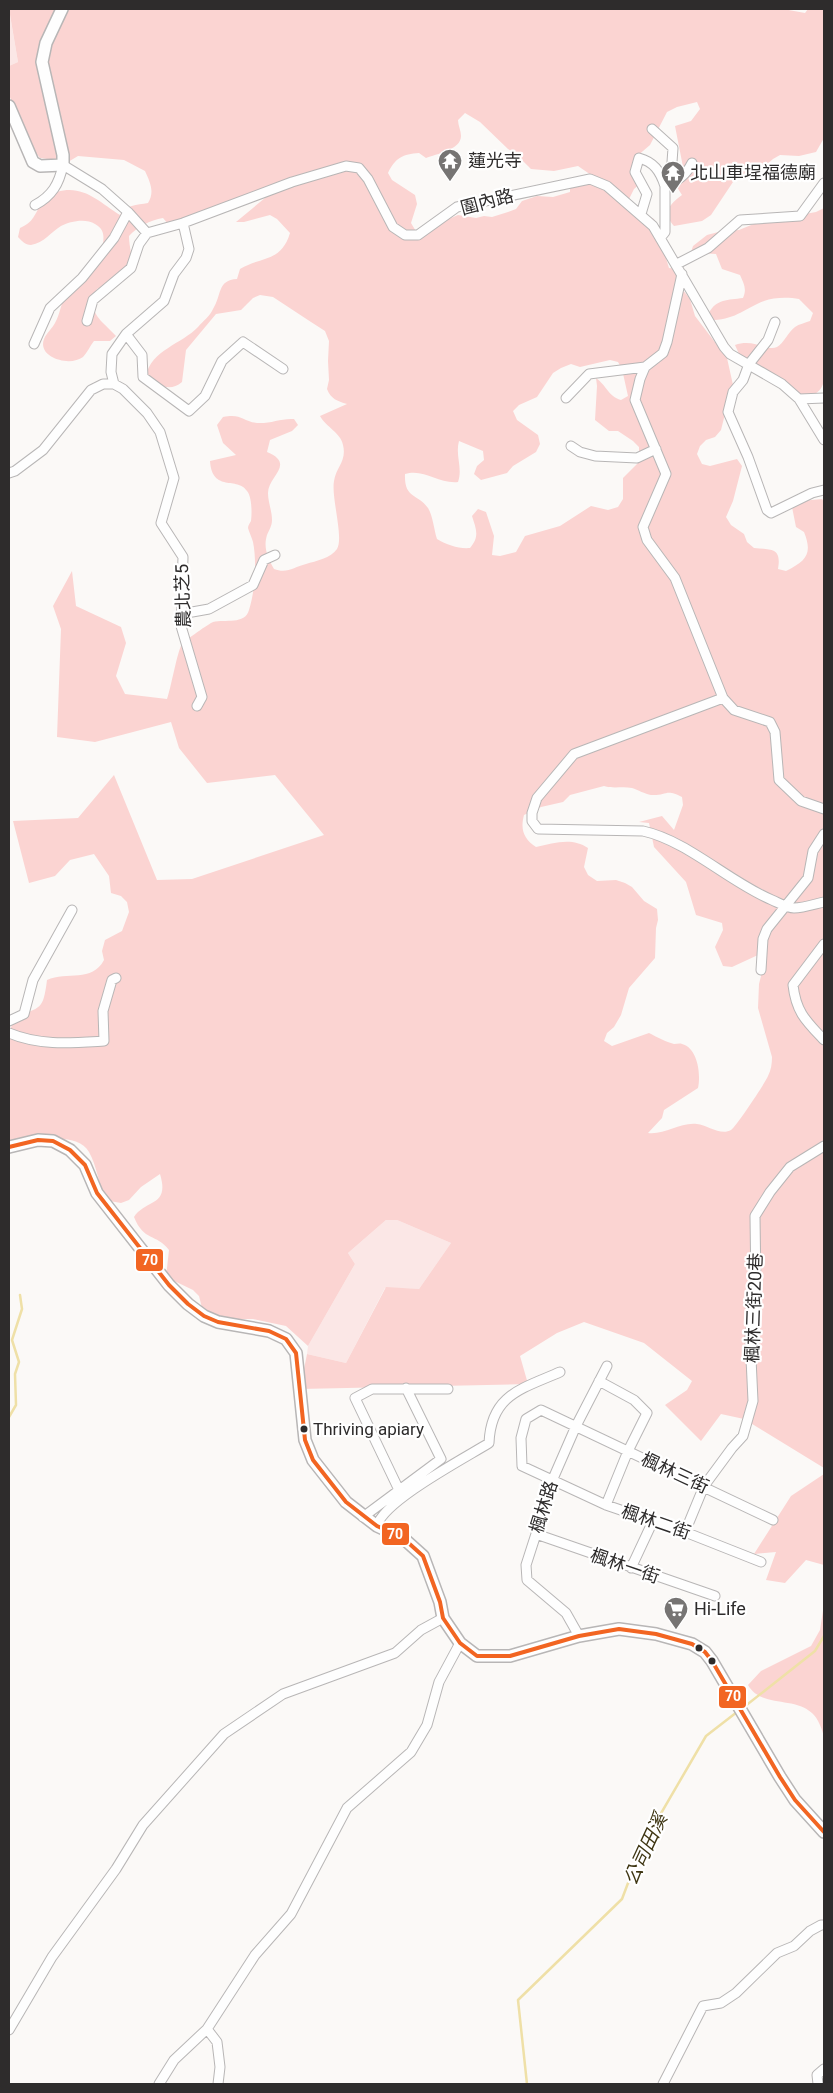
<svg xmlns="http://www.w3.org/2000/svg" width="833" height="2093" viewBox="0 0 833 2093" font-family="Roboto,'Noto Sans TC',sans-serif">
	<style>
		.green { fill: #fbe7e6 }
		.forest { fill: #fbd4d2; fill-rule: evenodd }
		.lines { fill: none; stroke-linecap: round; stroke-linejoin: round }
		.stream { stroke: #efe0a7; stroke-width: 2.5 }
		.minor-casing { stroke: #b8b6b6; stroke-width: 11 }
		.secondary-casing { stroke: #b8b6b6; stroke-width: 14 }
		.minor { stroke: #fefefe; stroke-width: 9 }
		.secondary { stroke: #fefefe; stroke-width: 11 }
		.bus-1-casing { stroke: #fff; stroke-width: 8 }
		.bus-1 { stroke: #f26522; stroke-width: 4 }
		.bus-dot { fill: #2e2c2c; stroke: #fff; stroke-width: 2 }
		.labels { text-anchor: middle; stroke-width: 4.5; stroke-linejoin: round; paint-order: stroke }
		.bus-label { font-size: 17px; fill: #2e2c2c; stroke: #fff; text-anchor: start }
		.poi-label { font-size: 18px; fill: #2e2c2c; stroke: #fff; text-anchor: start }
		.street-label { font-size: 18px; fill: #2e2c2c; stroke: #fff }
		.water-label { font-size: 19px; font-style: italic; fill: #3f3613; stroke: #fff }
		.line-badge { stroke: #fff; stroke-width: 2 }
		.badge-label { font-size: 14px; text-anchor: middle; font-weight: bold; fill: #fff }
	</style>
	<rect width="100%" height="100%" fill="#fbf9f7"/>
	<!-- green -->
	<path class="green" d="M 9,10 L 18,62 L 9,66 Z
		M 386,1220 L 397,1220 L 451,1243 L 419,1289 L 385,1288 L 346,1363 L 307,1354 L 308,1346 L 355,1264 L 348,1253 Z"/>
	<!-- forest -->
	<path class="forest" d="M 9,9 L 783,9 L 805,13 L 808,9 L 824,9 L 824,138 L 816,152 L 799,156 L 780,155 L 773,159 L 765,166 L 733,182 L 711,215 L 702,221 L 674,226 C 662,212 669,205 682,195 L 675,184 L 684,172 L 675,126 L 691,121 L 700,109 L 697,102 L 677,107 L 667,112 L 650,145 L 636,157 L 641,183 L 634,189 L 629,199 C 633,216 641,212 654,219 L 669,268 L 678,269 L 679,285 L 690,299 L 695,316 L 727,358 L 733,385 L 734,394 L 726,410 L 721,430 L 715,437 L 706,440 L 700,446 L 697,454 L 702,464 L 710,466 L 737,459 L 742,466 L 733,501 L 726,517 L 731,525 L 744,534 L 747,542 L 754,548 C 770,550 782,546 778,569 L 786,571 C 806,561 813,554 804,532 L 796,527 L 791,502 L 822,499 L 824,502 L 824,1468 L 744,1419 L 721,1414 L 701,1441 L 665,1405 L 687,1390 L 692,1381 L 644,1343 L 584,1322 L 557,1333 L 520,1356 L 528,1384 L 300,1389 L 307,1354 L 346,1363 L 386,1287 L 419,1289 L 451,1243 L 397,1220 L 386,1220 L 348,1253 L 355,1264 L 308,1346 L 286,1326 L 253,1319 L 229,1319 L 203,1312 L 199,1296 L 193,1290 L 166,1277 L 169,1250 C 156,1233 144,1242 134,1217 C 146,1199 170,1207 160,1174 L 141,1187 L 129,1200 L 121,1203 L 104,1200 C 100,1186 96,1164 89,1152 C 76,1129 31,1143 9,1145 L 9,1032 L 15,1018 C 41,1006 43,1011 47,980 C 67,971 92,983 104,960 L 102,951 L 105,940 L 122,931 L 129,912 L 127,902 L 121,896 L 111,893 L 109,876 L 94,854 L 70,860 L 55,876 L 29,883 L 13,821 L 78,818 L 114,775 L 157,880 L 192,879 L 324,835 L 275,775 L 207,783 L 179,748 L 171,722 L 95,742 L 57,737 L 61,629 L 53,606 L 72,571 L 76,606 L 121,627 L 126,643 L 116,676 L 125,694 L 167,699 C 171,688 177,652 182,644 C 184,641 210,623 213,622 C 225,619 245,625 249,610 C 255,592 257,561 253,542 C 252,538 249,532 248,528 C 248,525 250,523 251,521 C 252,513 252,497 247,491 C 238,476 212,493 210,461 L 236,455 L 223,443 L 217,425 L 223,417 C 241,413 242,421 257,423 C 270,424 281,418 294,419 L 298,425 L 292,431 L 270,440 L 267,452 C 296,464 268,476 268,493 C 268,502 272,511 272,520 C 272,526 269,530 267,535 C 263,548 268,558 274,569 C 287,574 294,567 306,564 C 316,561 331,558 337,549 C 344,538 331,497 334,481 C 336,467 347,461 343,445 C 341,433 326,427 320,416 L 347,404 C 337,401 331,399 327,389 L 329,380 L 328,361 L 329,341 L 325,331 L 311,322 L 273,297 L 260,295 L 253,298 L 241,310 L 216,314 L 186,350 L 182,382 C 169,393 159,385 146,376 C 151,350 182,344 198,327 C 203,321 210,316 213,309 C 222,295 217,280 237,279 L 240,269 C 261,256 281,263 290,233 L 277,219 L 270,215 L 244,222 L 236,222 L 271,193 L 270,185 L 256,194 L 174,231 L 163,218 C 150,220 137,227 129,236 C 129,242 130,247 131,253 C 132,272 111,283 97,289 C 86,314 102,320 116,336 L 110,341 L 94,341 C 90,346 87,353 83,357 C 70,367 37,358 44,339 C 47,332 52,329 55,323 C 60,314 61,303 66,294 C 77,276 92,261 103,244 C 104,235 104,229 95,224 C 86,218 70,221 61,226 C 51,232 44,243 31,245 C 25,245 22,241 18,237 L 20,228 C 35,221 33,216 42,203 C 46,197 51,194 57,192 C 83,184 99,202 120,215 C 125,205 137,205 148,203 C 155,192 150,182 145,171 L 124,160 L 78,156 L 68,162 L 40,158 L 31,147 L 9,95 L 9,66 L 18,62 ZM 465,113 L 480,122 L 508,149 L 516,154 L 531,169 L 554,171 L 578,166 L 594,177 L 570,184 L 570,192 L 553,197 L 537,196 L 522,201 L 516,209 L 508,212 L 492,217 L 484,216 L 476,218 L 458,215 L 417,233 L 411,223 L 417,204 L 415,195 L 392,180 L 388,173 C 395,158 403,154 419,153 L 426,158 C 436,154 461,150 461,136 C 461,131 458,125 458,120 ZM 610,360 L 618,362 L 622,369 L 628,396 L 621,400 C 608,396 607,386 596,378 L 597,386 L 595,420 L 609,431 L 618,431 L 633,441 L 639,447 L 639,462 L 623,478 L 623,499 L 618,507 L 608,510 L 591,506 L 560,526 L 525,536 L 516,552 L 500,556 L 492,555 L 494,536 L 486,512 L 478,509 L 472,516 C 476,529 480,536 470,548 C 459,549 447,545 437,539 C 434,530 433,516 428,508 C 417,493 404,499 405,474 C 424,468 438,484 458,482 C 463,468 455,455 459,441 L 483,451 L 484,460 L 477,466 L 474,474 L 481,480 L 507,473 L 513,466 L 536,452 L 540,444 L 538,435 L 517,420 L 513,411 L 519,405 L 537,397 L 553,373 L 561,368 L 571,364 L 580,367 ZM 604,786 C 614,789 622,786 632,788 C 638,790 645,794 651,795 C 666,796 666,788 682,797 L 683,805 L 674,830 L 662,816 L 639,822 L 649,823 L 654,847 L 686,882 L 696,915 L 722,923 L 723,930 L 715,947 L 723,966 L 732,967 L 758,955 L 763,968 L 759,984 L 758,1008 L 772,1057 C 772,1064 771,1070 768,1076 C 765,1083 736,1127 731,1130 C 721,1136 707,1125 697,1124 C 680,1122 665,1135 648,1133 L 662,1118 L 664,1110 L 698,1088 C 701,1075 698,1048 682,1044 C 680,1043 677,1044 674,1044 C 666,1042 657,1037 649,1033 L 612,1046 L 604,1041 L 607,1033 L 614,1027 L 621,1015 L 629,988 L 655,958 L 656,928 L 658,920 L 657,909 L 644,901 L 632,887 L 625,883 L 616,880 L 597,881 L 588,875 L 584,867 L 588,848 C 572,837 554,843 536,847 C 524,839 520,830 524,815 L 541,807 L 563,802 L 570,795 Z
		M 824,208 L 824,381 C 821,392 815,395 804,398 L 744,360 L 739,354 L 735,345 C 754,338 767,352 777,347 C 784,343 788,332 795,327 C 799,324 805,323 810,321 L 813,313 L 799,299 C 789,297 774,297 764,301 C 746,308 736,319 714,320 L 709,313 C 716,299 728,300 743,298 C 747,289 744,284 740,275 L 722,269 L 716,254 L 698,253 L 690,255 L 693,246 L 707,235 L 722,231 L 739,230 L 756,223 L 816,212 Z
		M 824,1474 L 824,1565 L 806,1560 L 785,1583 L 766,1580 L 776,1552 L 754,1554 L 791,1496 Z
		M 824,1604 L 824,1737 C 822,1729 818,1718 812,1713 C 794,1696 761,1708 748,1685 L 761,1671 L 811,1646 L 820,1630 Z"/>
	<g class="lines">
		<!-- stream -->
		<path class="stream" d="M 9,1417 L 16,1405 L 15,1374 L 19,1362 L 12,1340 L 22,1309 L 20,1295
			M 744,1707 L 815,1651 L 824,1636
			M 527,2084 L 518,2000 L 622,1899 L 642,1846 L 706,1736 L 737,1712"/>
		<defs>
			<path id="minor" d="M 652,129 L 673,148 L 671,176 L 665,186 L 665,232 L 660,238
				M 35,205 C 52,196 59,184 63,165 L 102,189 L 128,212 L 147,233 L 183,223 L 292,182 L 346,166 L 359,168 L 368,179 L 393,227 L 405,235 L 418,235 L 457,207 L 590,179 L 607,186 L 653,226 L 724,347 L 730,354 L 782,384 L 799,399 L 824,440
				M 641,214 L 647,194 L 635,172 L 639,158 C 654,162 660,171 665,186 C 678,181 686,175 692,163
				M 677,264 L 708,248 L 740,220 L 800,216 L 824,183
				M 682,274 L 667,342 L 663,353 L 645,367 L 640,379 L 635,400 L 666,474 L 643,527 L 647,540 L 675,578 L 723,698 L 734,710 L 770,722 L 775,732 L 779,780 L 801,801 L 824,809
				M 87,321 L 93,300 L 131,268 L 139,244 L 147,233
				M 775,322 L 768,340 L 749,364 L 743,380 L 733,392 L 728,412 L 748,457 L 767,510 L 771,513 L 812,493 L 824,490
				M 126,334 L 142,355 L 143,377 L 189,411 L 205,396 L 222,361 L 243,342 L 283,369
				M 34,344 L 50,308 L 82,278 L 114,238 L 128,212
				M 114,384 L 111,372 L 112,354 L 126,334 L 164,301 L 174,274 L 186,258 L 189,249 L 183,223
				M 566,398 L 589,374 L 645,367
				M 799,399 L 824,398
				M 571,446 L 580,452 L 595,456 L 637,458 L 656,449
				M 9,473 L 15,471 L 43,450 L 91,390 L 103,384 L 114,384 L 123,389 L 147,413 L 160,432 L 174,478 L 161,523 L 183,557 L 181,626 L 202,697 L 197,706
				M 181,614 L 209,609 L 253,585 L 264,560 L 275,555
				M 723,698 L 574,754 L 537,798 L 532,813 L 532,821 L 538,829 L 643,831 C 688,841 729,882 772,900 C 779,903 787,908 794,908 C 803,908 815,904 824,902
				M 824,944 L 793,985 C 796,1012 806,1021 824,1040
				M 761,970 L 763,939 L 767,929 L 808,878 L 813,851 L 824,834
				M 9,1021 L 24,1014 L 33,980 L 72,910
				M 9,1033 C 40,1046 71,1043 104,1041 L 103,1011 L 112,980 L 116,978
				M 599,1381 L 634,1400 L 647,1413 L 628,1451 L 606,1505
				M 399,1490 L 355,1398 L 372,1389 L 448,1389
				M 363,1517 L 441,1459 L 406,1388
				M 377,1526 C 383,1501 465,1458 489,1443 C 491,1395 521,1389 560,1372
				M 685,1532 L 704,1486 L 732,1448 L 743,1436 L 753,1401 L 750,1337 L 756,1291 L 755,1216 L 770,1192 L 790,1167 L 824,1146
				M 536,1534 L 715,1596
				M 761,1562 L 685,1532 L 606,1505 L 522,1466 L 521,1438 L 526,1419 L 541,1410 L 773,1520
				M 631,1568 L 653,1521
				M 579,1636 L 566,1613 L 527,1580 L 526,1565 L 536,1534 L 536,1525 L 552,1481 L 576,1426 L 607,1366
				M 9,2030 L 52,1957 L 116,1869 L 143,1825 L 224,1734 L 283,1694 L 395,1653 L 421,1630 L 443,1618
				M 159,2084 L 174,2060 L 207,2029
				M 218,2084 L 220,2067 L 217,2042 L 207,2029 L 255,1955 L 291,1914 L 347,1808 L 411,1752 L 427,1725 L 439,1682 L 460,1643
				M 663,2084 L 703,2006 L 721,2003 L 736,1993 L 777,1953 L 794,1946 L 810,1931 L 821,1925 L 824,1925
				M 818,2084 L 817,2075 L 824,2069"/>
			<path id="secondary" d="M 9,106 L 33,162 L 40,166 L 63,165 L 63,155 L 42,62 L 46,43 L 62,9
				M 9,1147 L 38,1140 L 53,1141 L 70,1150 L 85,1165 L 97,1193 L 169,1285 L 188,1304 L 204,1316 L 218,1322 L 269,1331 L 286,1339 L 296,1353 L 305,1440 L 313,1460 L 346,1502 L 377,1526 L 403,1538 L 423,1556 L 440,1602 L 443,1618 L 460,1643 L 477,1656 L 510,1656 L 579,1636 L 619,1629 L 656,1634 L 692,1644 L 705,1652 L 712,1661 L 780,1777 L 795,1800 L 824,1832"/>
		</defs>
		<!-- minor casing -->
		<use href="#minor" class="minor-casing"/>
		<!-- secondary casing -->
		<use href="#secondary" class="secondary-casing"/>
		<!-- minor -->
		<use href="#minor" class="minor"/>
		<!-- secondary -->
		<use href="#secondary" class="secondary"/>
		<defs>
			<path id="bus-1" d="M 9,1147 L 38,1140 L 53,1141 L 70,1150 L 85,1165 L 97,1193 L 169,1285 L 188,1304 L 204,1316 L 218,1322 L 269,1331 L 286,1339 L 296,1353 L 305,1440 L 313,1460 L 346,1502 L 377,1526 L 403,1538 L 423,1556 L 440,1602 L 443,1618 L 460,1643 L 477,1656 L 510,1656 L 579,1636 L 619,1629 L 656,1634 L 692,1644 L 705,1652 L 712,1661 L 780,1777 L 795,1800 L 824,1832"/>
		</defs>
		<!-- bus-1 casing -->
		<use href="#bus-1" class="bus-1-casing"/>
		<!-- bus-1 -->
		<use href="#bus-1" class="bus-1"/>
	</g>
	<!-- icons -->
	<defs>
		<symbol id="temple-pin" viewBox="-11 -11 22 30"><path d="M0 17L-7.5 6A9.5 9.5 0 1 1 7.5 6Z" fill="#767473" stroke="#fff"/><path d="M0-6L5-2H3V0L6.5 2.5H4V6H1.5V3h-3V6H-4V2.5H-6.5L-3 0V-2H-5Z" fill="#fff"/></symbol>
		<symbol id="supermarket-pin" viewBox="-11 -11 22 30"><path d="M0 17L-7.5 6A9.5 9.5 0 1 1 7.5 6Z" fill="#767473" stroke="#fff"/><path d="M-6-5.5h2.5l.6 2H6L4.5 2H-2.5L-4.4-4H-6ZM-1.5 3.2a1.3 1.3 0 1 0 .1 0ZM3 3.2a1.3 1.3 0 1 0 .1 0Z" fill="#fff"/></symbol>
	</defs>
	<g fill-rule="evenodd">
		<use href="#temple-pin" x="436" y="147" width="28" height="38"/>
		<use href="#temple-pin" x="659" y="159" width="28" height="38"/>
		<use href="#supermarket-pin" x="662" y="1595" width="28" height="38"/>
	</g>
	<!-- markers -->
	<g class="bus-dot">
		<circle cx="304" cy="1429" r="4.5"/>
		<circle cx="699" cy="1648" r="4.5"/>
		<circle cx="712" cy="1661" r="4.5"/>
	</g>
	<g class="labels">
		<!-- bus labels -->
		<g class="bus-label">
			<text x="313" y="1435">Thriving apiary</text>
		</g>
		<!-- poi labels -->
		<g class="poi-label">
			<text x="468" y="167">蓮光寺</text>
			<text x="690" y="179">北山車埕福德廟</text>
			<text x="694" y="1615">Hi-Life</text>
		</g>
		<!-- street labels -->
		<g class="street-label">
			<text transform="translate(487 202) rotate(-15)" y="6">圍內路</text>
			<text transform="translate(183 596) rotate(-92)" y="6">農北芝5</text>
			<text transform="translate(754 1308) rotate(-88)" y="6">楓林三街20巷</text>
			<text transform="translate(675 1473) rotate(25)" y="6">楓林三街</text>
			<text transform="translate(544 1507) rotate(-73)" y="6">楓林路</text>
			<text transform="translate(656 1522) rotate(19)" y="6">楓林二街</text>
			<text transform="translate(625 1566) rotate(19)" y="6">楓林一街</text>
		</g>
		<!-- water labels -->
		<g class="water-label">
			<text transform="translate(645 1849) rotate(-65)" y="7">公司田溪</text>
		</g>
	</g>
	<g class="line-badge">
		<rect x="135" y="1248" width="29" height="24" rx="5" fill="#f26522"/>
		<rect x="381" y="1522" width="29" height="24" rx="5" fill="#f26522"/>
		<rect x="718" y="1685" width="29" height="24" rx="5" fill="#f26522"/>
	</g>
	<g class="badge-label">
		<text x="150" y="1265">70</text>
		<text x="395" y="1539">70</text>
		<text x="733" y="1701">70</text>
	</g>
	<!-- border -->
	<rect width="833" height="2093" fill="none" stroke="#2e2c2c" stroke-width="20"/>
</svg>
